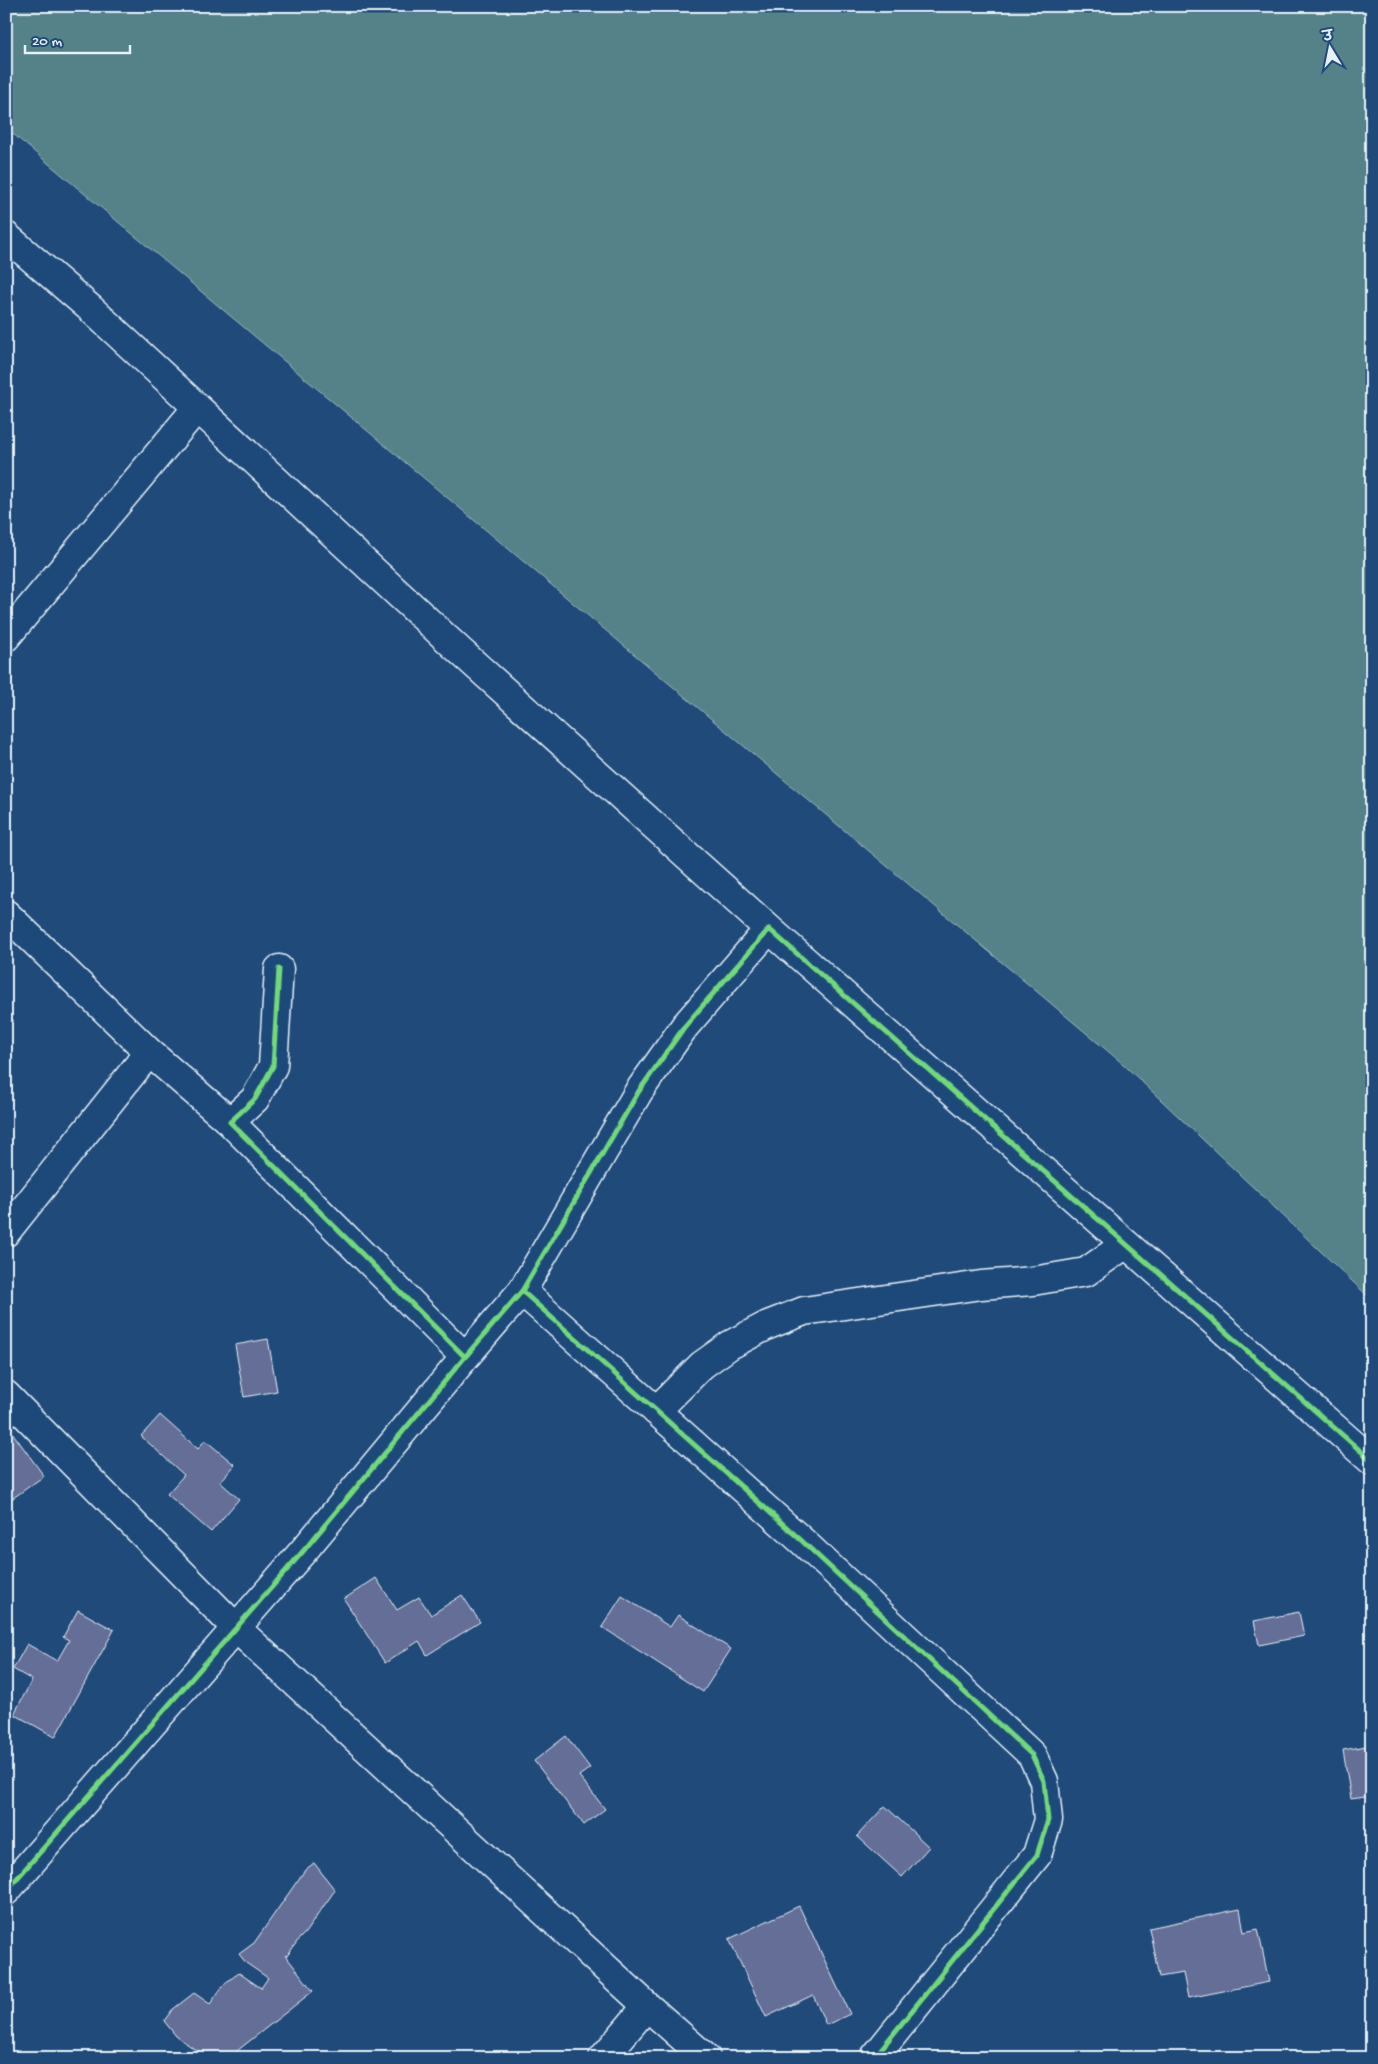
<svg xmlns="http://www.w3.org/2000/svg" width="1378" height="2064" viewBox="0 0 1378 2064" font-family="'Gochi Hand','Playpen Sans Deva',sans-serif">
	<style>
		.green { fill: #558189; stroke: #9eb9c0 }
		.building { fill: #656e96; stroke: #e8f1f8 }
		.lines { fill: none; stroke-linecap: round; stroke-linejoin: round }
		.minor-casing { stroke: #e8f1f8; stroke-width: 31 }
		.minor { stroke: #1f4a7a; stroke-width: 28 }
		.cycleway-casing { stroke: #1f4a7a; stroke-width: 8 }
		.cycleway { stroke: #71d979; stroke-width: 5 }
	</style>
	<rect width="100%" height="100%" fill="#1f4a7a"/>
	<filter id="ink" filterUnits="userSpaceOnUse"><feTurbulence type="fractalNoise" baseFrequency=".02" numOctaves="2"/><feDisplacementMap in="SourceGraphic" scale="10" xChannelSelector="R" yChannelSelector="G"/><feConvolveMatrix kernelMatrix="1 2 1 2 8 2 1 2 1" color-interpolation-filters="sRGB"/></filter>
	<g filter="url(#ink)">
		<!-- green -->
		<path class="green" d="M 6,6 L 1372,6 L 1372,1300 L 1122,1063 L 6,128 Z"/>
		<!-- building -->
		<path class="building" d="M 268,1339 L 277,1391 L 244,1397 L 235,1345 Z
			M 160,1415 L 198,1449 L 205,1440 L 235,1465 L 220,1482 L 239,1499 L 211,1532 L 167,1494 L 184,1475 L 141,1436 Z
			M 6,1424 L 44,1476 L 6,1503 Z
			M 376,1578 L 397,1610 L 419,1597 L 431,1615 L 462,1595 L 480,1622 L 427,1655 L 419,1641 L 385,1663 L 344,1599 Z
			M 622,1596 L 670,1627 L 678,1615 L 731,1649 L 703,1692 L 602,1627 Z
			M 78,1610 L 114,1630 L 55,1737 L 14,1714 L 32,1680 L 13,1669 L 27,1644 L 57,1661 L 69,1640 L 63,1637 Z
			M 1299,1612 L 1304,1636 L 1259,1645 L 1254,1621 Z
			M 566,1736 L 590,1768 L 579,1776 L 605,1809 L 584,1825 L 534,1761 Z
			M 1372,1745 L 1372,1796 L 1351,1799 L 1343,1750 Z
			M 885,1806 L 929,1847 L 902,1877 L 857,1836 Z
			M 314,1863 L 335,1890 L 305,1933 L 299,1939 L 287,1956 L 285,1955 L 313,1991 L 228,2058 L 207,2058 L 176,2036 L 164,2021 L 172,2010 L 194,1993 L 210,2004 L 225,1983 L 239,1973 L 261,1988 L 268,1978 L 246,1963 L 239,1954 L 254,1943 L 305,1870 Z
			M 799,1906 L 850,2014 L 826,2025 L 813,1995 L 766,2017 L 729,1939 Z
			M 1240,1909 L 1244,1932 L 1258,1929 L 1269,1982 L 1188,1998 L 1183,1973 L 1159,1977 L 1149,1928 Z"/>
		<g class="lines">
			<defs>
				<path id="minor" d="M 6,236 L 91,309 L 460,651 L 769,929
					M 6,637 L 196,409
					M 6,914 L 149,1052 L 6,1232
					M 149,1052 L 230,1122
					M 522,1291 L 802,1541 L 1032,1755 L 1044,1781 L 1048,1820 L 1037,1855 L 874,2058
					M 465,1357 L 522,1291 L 639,1091 L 685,1026 L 769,929 L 1372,1461
					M 6,1395 L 236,1628 L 647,2006 L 706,2058
					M 656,1411 L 702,1365 L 730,1345 L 768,1325 L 804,1311 L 981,1285 L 1033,1281 L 1086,1272 L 1126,1244
					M 6,1891 L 305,1549 L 465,1357 L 230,1122 L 255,1099 L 273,1066 L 279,969
					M 603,2058 L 647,2006"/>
			</defs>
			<!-- minor casing -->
			<use href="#minor" class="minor-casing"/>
			<!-- minor -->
			<use href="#minor" class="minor"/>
			<defs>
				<path id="cycleway" d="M 522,1291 L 802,1541 L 1032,1755 L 1044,1781 L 1048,1820 L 1037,1855 L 874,2058
					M 465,1357 L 522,1291 L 639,1091 L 685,1026 L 769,929 L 1372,1461
					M 6,1891 L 305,1549 L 465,1357 L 230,1122 L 255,1099 L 273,1066 L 279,969"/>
			</defs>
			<!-- cycleway casing -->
			<use href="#cycleway" class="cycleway-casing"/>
			<!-- cycleway -->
			<use href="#cycleway" class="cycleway"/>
		</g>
	</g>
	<!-- margin -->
	<rect width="1378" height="2064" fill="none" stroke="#1f4a7a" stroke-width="25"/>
	<rect x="12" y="12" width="1353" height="2039" fill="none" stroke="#e8f1f8" stroke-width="2" filter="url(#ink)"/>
	<!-- north arrow -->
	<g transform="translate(1330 48) rotate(350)" stroke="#1f4a7a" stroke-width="4" paint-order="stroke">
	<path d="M0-4L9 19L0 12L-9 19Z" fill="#e8f1f8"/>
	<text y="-8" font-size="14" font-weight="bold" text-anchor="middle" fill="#e8f1f8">उ</text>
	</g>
	<!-- scale -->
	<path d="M25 45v8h105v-8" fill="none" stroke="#e8f1f8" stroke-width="2.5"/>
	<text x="32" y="45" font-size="15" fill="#e8f1f8" stroke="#1f4a7a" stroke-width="4" paint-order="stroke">20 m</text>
</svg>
